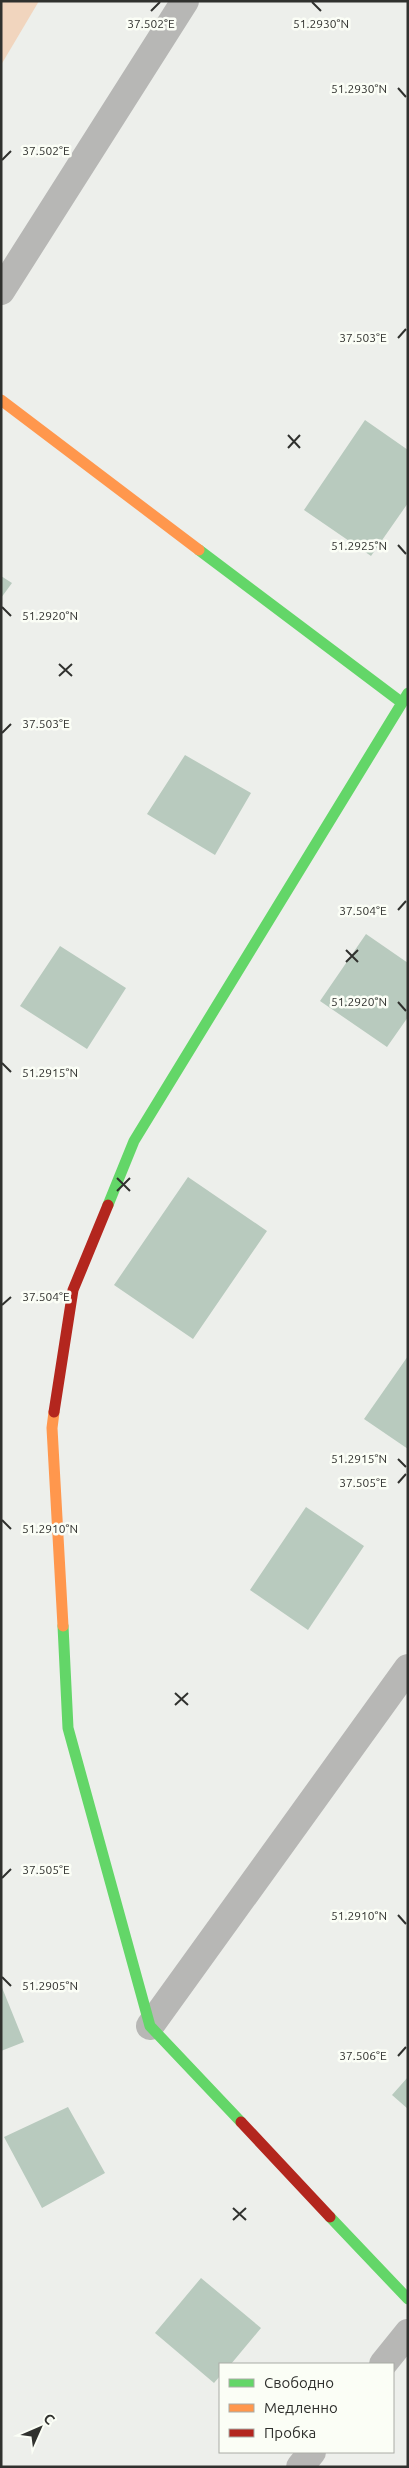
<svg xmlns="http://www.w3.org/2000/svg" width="409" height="2468" viewBox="0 0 409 2468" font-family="Ubuntu,sans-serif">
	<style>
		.green { fill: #f1d5be }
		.building { fill: #b8cabe }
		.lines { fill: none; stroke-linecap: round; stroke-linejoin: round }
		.street { stroke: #b7b7b5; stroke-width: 28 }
		.fast { stroke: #63d668; stroke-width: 11 }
		.slow { stroke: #ff974d; stroke-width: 11 }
		.jam { stroke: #b3261e; stroke-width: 11 }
		.ticks { fill: none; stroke: #30312e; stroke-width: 2 }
		.ticks-label { font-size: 12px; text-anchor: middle; fill: #30312e; stroke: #fbfef6; stroke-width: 5; stroke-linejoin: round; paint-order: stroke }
	</style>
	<rect width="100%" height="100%" fill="#edefeb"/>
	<!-- green -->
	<path class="green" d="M 1,1 L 39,1 L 1,65 Z"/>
	<!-- building -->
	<path class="building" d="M 365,420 L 408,450 L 408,503 L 371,556 L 304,510 Z
		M 1,576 L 12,583 L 1,598 Z
		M 185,755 L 251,793 L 215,855 L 147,814 Z
		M 366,934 L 408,963 L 408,1017 L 387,1047 L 320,1001 Z
		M 60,946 L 126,988 L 87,1049 L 20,1006 Z
		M 188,1177 L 267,1231 L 193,1339 L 114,1285 Z
		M 408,1356 L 408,1449 L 364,1419 Z
		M 306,1507 L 364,1546 L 308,1630 L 250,1590 Z
		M 1,1985 L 24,2042 L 1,2051 Z
		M 408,2077 L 408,2109 L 392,2095 Z
		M 68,2107 L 105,2173 L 42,2208 L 4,2137 Z
		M 201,2278 L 261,2328 L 231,2364 L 220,2364 L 220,2376 L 214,2383 L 155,2333 Z"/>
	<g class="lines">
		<!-- street -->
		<path class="street" d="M 1,291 L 185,1
			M 150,2026 L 408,1668
			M 383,2364 L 408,2333
			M 300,2467 L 312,2452"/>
		<!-- fast -->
		<path class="fast" d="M 199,550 L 401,702
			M 108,1205 L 134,1141 L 408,693
			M 63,1626 L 68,1728 L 150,2026 L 241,2122
			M 330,2217 L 408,2299"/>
		<!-- slow -->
		<path class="slow" d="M 1,400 L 199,550
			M 54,1412 L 52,1428 L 63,1626"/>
		<!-- jam -->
		<path class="jam" d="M 54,1412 L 73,1290 L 108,1205
			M 241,2122 L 330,2217"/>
	</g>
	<!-- ticks -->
	<path class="ticks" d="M 312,2 L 321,11M 151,11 L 160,2M 398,88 L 406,97M 2,160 L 11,151M 398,338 L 406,329M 288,435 L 300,448M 288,448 L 300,435M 398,545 L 406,554M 2,607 L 11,616M 59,664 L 72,676M 59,676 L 72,664M 2,733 L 11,724M 398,910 L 406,901M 346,950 L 358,962M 346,962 L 358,950M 398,1002 L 406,1011M 2,1063 L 11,1072M 117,1178 L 130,1191M 117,1191 L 130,1178M 2,1305 L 11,1297M 398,1459 L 406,1467M 398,1483 L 406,1474M 2,1520 L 11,1529M 175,1693 L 188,1705M 175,1705 L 188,1693M 2,1878 L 11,1869M 398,1915 L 406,1924M 2,1977 L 11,1986M 398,2056 L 406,2047M 233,2208 L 246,2220M 233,2220 L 246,2208"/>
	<g class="ticks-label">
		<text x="151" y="28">37.502°E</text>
		<text x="321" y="28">51.2930°N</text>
		<text x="359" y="93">51.2930°N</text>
		<text x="46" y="155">37.502°E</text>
		<text x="363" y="342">37.503°E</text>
		<text x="359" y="550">51.2925°N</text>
		<text x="50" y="620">51.2920°N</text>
		<text x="46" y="728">37.503°E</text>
		<text x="363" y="915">37.504°E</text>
		<text x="359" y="1006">51.2920°N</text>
		<text x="50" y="1077">51.2915°N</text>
		<text x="46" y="1301">37.504°E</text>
		<text x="359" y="1463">51.2915°N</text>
		<text x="363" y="1487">37.505°E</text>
		<text x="50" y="1533">51.2910°N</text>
		<text x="46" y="1874">37.505°E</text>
		<text x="359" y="1920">51.2910°N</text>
		<text x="50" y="1990">51.2905°N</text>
		<text x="363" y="2060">37.506°E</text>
	</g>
	<!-- border -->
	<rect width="409" height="2468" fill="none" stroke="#30312e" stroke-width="5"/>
	<!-- legend -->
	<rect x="219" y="2363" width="175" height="90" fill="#fbfef6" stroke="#aaaca6"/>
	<rect x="229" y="2379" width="25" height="8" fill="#63d668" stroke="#aaaca6"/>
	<text x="264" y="2388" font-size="15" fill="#30312e">Свободно</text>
	<rect x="229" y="2404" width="25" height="8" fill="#ff974d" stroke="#aaaca6"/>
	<text x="264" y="2413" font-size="15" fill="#30312e">Медленно</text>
	<rect x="229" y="2429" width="25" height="8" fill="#b3261e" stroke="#aaaca6"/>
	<text x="264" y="2438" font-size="15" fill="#30312e">Пробка</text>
	<!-- north arrow -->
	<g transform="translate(40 2428) rotate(45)" stroke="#fbfef6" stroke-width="4" paint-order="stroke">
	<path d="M0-4L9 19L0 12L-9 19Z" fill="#30312e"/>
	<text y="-8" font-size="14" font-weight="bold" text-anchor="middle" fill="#30312e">С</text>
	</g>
</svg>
